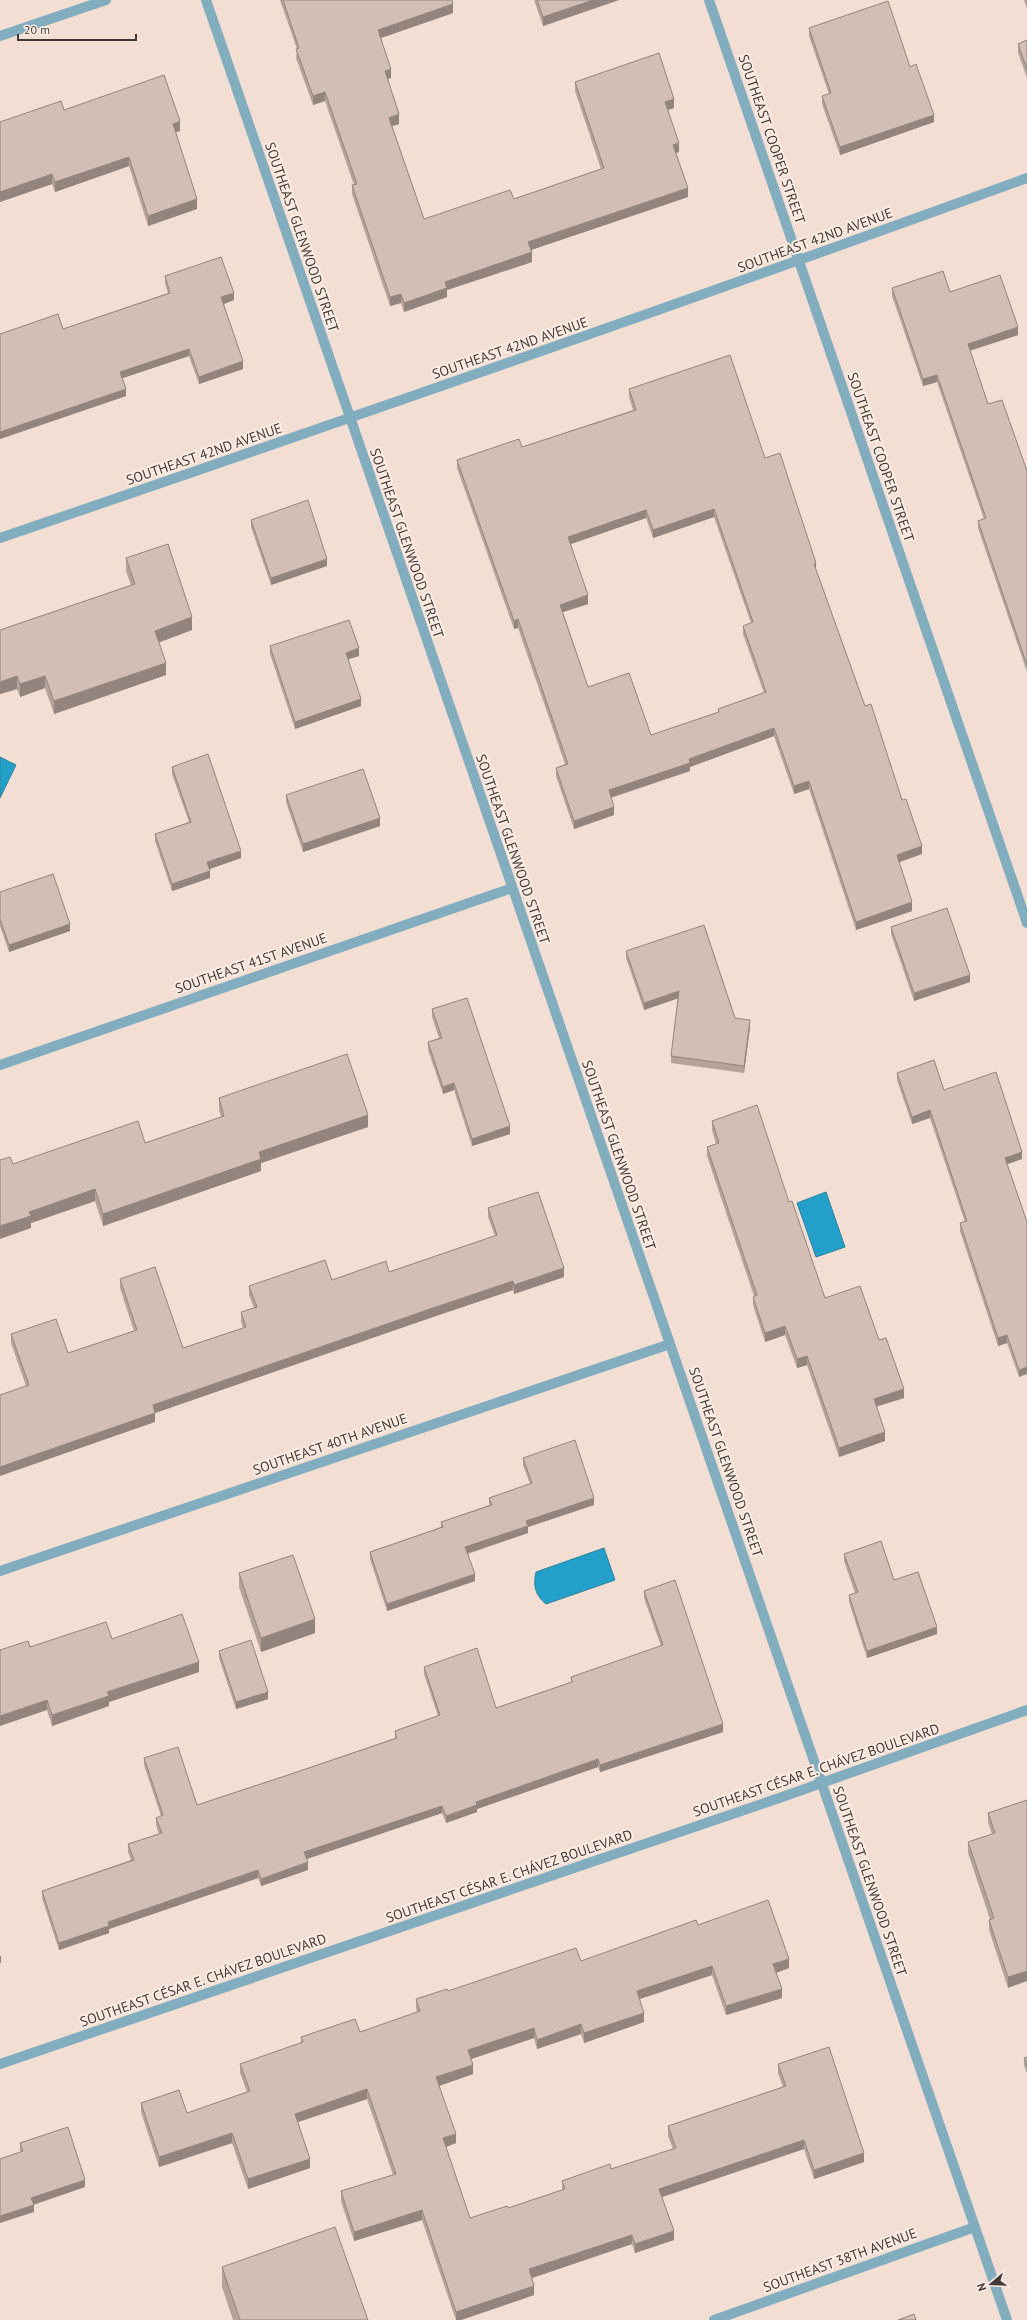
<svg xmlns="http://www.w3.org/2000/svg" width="1027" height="2320" viewBox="0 0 1027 2320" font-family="'PT Sans',sans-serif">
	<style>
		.water { fill: #23a0c9; stroke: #2d829d }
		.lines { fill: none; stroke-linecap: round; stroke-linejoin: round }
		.minor { stroke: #82adbf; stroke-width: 10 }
		.wall { fill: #b5a39b; fill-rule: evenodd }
		.shaded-wall { fill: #93857e }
		.building { fill: #d2beb4; stroke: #93857e; fill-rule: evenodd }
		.labels { text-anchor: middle; stroke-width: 4; stroke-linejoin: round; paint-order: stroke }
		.street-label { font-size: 14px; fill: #433b37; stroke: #fcece3 }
	</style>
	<rect width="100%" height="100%" fill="#f2ded3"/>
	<!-- water -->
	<path class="water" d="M 0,757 L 16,765 L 0,798 Z
		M 826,1192 L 845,1247 L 816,1257 L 797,1203 Z
		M 604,1548 L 615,1580 L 546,1604 C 535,1595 533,1586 536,1572 Z"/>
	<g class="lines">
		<!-- minor -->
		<path class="minor" d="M 206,0 L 1007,2320
			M 709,0 L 1027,923
			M 0,36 L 106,0
			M 0,538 C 343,421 686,302 1027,178
			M 0,1065 L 512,888
			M 0,1571 L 670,1344
			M 0,2064 L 785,1796 L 1027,1710
			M 714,2320 L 975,2227"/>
	</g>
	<!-- wall -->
	<path class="wall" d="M 280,0 L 452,0 L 453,13 L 381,38 L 391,78 L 388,79 L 399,124 L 392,126 L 424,219 L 514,199 L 601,169 L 575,91 L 575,82 L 674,108 L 668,110 L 679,152 L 675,153 L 688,197 L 531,250 L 532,262 L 447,290 L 447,297 L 404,312 L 401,303 L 390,306 L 352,194 L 352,185 L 354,185 L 325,101 L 313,105 L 296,58 L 297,49 Z
		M 534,0 L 619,0 L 543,26 Z
		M 1024,0 L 1027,0 L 1027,9 Z
		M 809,28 L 910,67 L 934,122 L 840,155 L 822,104 L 822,96 L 829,94 L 809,36 Z
		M 1027,40 L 1027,78 L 1018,53 L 1018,44 Z
		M 64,110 L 180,131 L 176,132 L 197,209 L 148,226 L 129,166 L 55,192 L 52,184 L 0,202 L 0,122 Z
		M 165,276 L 234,300 L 224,304 L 243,369 L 199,384 L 189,356 L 122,378 L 126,396 L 0,439 L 0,334 L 63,329 L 168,293 L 165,283 Z
		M 892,288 L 950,292 L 1018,335 L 970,351 L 988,404 L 1027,471 L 1027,672 L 978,528 L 978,521 L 984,519 L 937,382 L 923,386 L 892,296 Z
		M 629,389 L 765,458 L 816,571 L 865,706 L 902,800 L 922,854 L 899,862 L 912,911 L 856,930 L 809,789 L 794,794 L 774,736 L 690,767 L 690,771 L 611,798 L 614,815 L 574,829 L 556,776 L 556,768 L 565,764 L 518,628 L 514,629 L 457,468 L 457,460 L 522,447 L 633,410 L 629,397 ZM 714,517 L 751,623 L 743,626 L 743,634 L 764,693 L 718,709 L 718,712 L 651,735 L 588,687 L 563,612 L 588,604 L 571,544 L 646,518 L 653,538 Z
		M 251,520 L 327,566 L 271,585 L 251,527 Z
		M 126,558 L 192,630 L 159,642 L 166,675 L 54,714 L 45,688 L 20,697 L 17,689 L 0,694 L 0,630 L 131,585 L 126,571 Z
		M 270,646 L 359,656 L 348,659 L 361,706 L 295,729 L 270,654 Z
		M 172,767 L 241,858 L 209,869 L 210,878 L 172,891 L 155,841 L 155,834 L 189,822 L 172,774 Z
		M 286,795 L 380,826 L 303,852 L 286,802 Z
		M 0,892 L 70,931 L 9,952 L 0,926 Z
		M 891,927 L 970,982 L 914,1001 L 891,934 Z
		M 626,951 L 750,1027 L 744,1073 L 671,1063 L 671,1056 L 678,998 L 644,1010 L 626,958 Z
		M 432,1009 L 510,1134 L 472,1146 L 454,1090 L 443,1094 L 428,1050 L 428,1042 L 439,1038 L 432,1017 Z
		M 897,1073 L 944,1090 L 1022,1159 L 1007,1164 L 1027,1222 L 1019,1377 L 1007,1343 L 998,1346 L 960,1231 L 960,1223 L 965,1222 L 930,1118 L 912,1124 L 897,1080 Z
		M 219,1098 L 368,1127 L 261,1163 L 261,1171 L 103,1226 L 95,1201 L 31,1223 L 31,1228 L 13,1164 L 145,1143 L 221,1117 L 219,1110 Z
		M 712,1121 L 789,1202 L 825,1298 L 879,1340 L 904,1398 L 876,1407 L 885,1441 L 839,1457 L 807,1365 L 797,1368 L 785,1335 L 765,1342 L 753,1305 L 753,1297 L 754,1296 L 707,1156 L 707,1147 L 716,1144 L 712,1130 Z
		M 488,1208 L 564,1277 L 514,1294 L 513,1290 L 430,1318 L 155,1413 L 155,1422 L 26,1386 L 11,1343 L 11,1334 L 68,1353 L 134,1331 L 120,1288 L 120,1279 L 183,1348 L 243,1328 L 241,1321 L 241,1312 L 254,1308 L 249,1295 L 249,1286 L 332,1280 L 389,1272 L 495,1236 L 488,1217 Z
		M 523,1458 L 594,1505 L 528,1527 L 528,1533 L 468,1554 L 475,1581 L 387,1611 L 370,1559 L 370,1552 L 441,1527 L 441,1522 L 489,1505 L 489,1498 L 530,1484 L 523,1465 Z
		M 844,1554 L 937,1634 L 867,1658 L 849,1602 L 849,1595 L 855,1593 L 844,1561 Z
		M 239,1573 L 315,1633 L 261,1652 L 239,1587 Z
		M 644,1591 L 723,1732 L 600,1772 L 598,1767 L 477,1809 L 477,1812 L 446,1823 L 442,1813 L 306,1859 L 308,1870 L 261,1886 L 258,1878 L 109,1929 L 109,1933 L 59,1950 L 42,1898 L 42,1891 L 131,1860 L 128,1852 L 128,1844 L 159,1834 L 156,1825 L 156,1818 L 161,1816 L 144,1765 L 144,1758 L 197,1805 L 294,1773 L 395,1738 L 395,1731 L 438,1716 L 424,1674 L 424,1667 L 496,1708 L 571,1682 L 571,1677 L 661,1646 L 644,1598 Z
		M 112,1639 L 199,1672 L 109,1702 L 109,1706 L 52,1726 L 47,1710 L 30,1647 Z
		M 219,1651 L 268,1699 L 236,1709 L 219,1658 Z
		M 1027,1800 L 1008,1988 L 989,1930 L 989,1920 L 990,1919 L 968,1853 L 968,1842 L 992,1834 L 988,1823 L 988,1813 Z
		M 698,1925 L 789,1968 L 776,1973 L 782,1998 L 726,2015 L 712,1975 L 639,1999 L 644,2022 L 584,2043 L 581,2034 L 537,2049 L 534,2038 L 471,2059 L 473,2074 L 439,2086 L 456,2143 L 446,2147 L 470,2218 L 508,2208 L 562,2190 L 562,2181 L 611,2169 L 673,2149 L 668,2136 L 668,2126 L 783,2087 L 778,2073 L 778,2064 L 864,2162 L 814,2179 L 804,2149 L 662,2197 L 674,2240 L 635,2253 L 632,2244 L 532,2278 L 534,2295 L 461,2320 L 456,2320 L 422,2220 L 354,2241 L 341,2201 L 341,2191 L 393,2175 L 367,2099 L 298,2122 L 310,2168 L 248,2189 L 232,2143 L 159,2167 L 141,2112 L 141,2103 L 187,2113 L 247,2092 L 240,2073 L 240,2064 L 301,2043 L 301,2037 L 360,2032 L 417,2012 L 416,2008 L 416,1999 L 448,1991 L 581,1961 Z
		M 1027,2057 L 1027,2074 L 1024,2065 L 1024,2058 Z
		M 20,2143 L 85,2187 L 34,2205 L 34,2212 L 20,2150 Z
		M 222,2267 L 368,2320 L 233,2320 L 222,2287 Z"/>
	<!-- shaded-wall -->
	<path class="shaded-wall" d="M 593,0 L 619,0 L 543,26 L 543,17 Z
		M 453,4 L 453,13 L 378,39 L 378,30 Z
		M 391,69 L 391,78 L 385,80 L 385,71 Z
		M 325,92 L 325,101 L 313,105 L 313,96 Z
		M 674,99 L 674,108 L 665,111 L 665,102 Z
		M 399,114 L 399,124 L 389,127 L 389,118 Z
		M 934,115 L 934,122 L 840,155 L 840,147 Z
		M 180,121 L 180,131 L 173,133 L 173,124 Z
		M 679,143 L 679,152 L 673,154 L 673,145 Z
		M 129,157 L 129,166 L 55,192 L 55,182 Z
		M 52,174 L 52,184 L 0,202 L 0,192 Z
		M 688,188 L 688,197 L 528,251 L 528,242 Z
		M 197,199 L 197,209 L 148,226 L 148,216 Z
		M 532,252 L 532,262 L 447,290 L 447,297 L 404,312 L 404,303 L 445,282 Z
		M 234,293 L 234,300 L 221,305 L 221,297 Z
		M 401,294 L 401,303 L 390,306 L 390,297 Z
		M 1018,327 L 1018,335 L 968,351 L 968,344 Z
		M 189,349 L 189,356 L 120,379 L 120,372 Z
		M 243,361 L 243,369 L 199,384 L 199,377 Z
		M 937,375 L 937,382 L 923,386 L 923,379 Z
		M 126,389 L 126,396 L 0,439 L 0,432 Z
		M 714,509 L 714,517 L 653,538 L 653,530 Z
		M 646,510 L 646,518 L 568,545 L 568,537 Z
		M 327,559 L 327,566 L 271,585 L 271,578 Z
		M 816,563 L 816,571 L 814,564 Z
		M 588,595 L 588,604 L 560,613 L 560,605 Z
		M 192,617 L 192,630 L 155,644 L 155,631 Z
		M 518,619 L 518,628 L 514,629 L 514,621 Z
		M 359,648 L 359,656 L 346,660 L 346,653 Z
		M 166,663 L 166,675 L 54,714 L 54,701 Z
		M 17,676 L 17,689 L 0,694 L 0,682 Z
		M 45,676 L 45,688 L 20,697 L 20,684 Z
		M 361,699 L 361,706 L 295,729 L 295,722 Z
		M 774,728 L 774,736 L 690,767 L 690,771 L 609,798 L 609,790 L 689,759 Z
		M 809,781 L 809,789 L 794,794 L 794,786 Z
		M 614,807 L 614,815 L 574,829 L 574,821 Z
		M 380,818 L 380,826 L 303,852 L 303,844 Z
		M 922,846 L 922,854 L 897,863 L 897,855 Z
		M 241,851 L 241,858 L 207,870 L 207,862 Z
		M 210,871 L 210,878 L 172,891 L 172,884 Z
		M 912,902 L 912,911 L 856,930 L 856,922 Z
		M 70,924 L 70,931 L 9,952 L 9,945 Z
		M 970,975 L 970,982 L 914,1001 L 914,993 Z
		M 679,991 L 679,998 L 644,1010 L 644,1003 Z
		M 750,1020 L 750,1027 L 744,1073 L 744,1066 Z
		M 454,1083 L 454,1090 L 443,1094 L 443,1087 Z
		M 930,1110 L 930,1118 L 912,1124 L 912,1117 Z
		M 368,1115 L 368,1127 L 261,1163 L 261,1171 L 103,1226 L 103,1214 L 259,1152 Z
		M 510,1126 L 510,1134 L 472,1146 L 472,1139 Z
		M 1022,1152 L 1022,1159 L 1005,1165 L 1005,1158 Z
		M 95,1189 L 95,1201 L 31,1223 L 31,1228 L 0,1239 L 0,1226 L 29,1212 Z
		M 564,1268 L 564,1277 L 514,1294 L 514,1285 Z
		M 513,1281 L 513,1290 L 430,1318 L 155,1413 L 155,1422 L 0,1476 L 0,1467 L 153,1405 L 430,1309 Z
		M 785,1326 L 785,1335 L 765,1342 L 765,1333 Z
		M 1007,1335 L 1007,1343 L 998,1346 L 998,1338 Z
		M 807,1356 L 807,1365 L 797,1368 L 797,1359 Z
		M 1027,1367 L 1027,1374 L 1019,1377 L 1019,1370 Z
		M 904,1389 L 904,1398 L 874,1407 L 874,1399 Z
		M 885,1432 L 885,1441 L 839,1457 L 839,1448 Z
		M 594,1498 L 594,1505 L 528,1527 L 528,1533 L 465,1554 L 465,1547 L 526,1521 Z
		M 475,1574 L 475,1581 L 387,1611 L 387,1604 Z
		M 315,1619 L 315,1633 L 261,1652 L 261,1638 Z
		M 937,1627 L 937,1634 L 867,1658 L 867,1651 Z
		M 199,1662 L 199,1672 L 109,1702 L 109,1706 L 52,1726 L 52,1715 L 107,1692 Z
		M 268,1692 L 268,1699 L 236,1709 L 236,1702 Z
		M 47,1700 L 47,1710 L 0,1726 L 0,1716 Z
		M 723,1724 L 723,1732 L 600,1772 L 600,1765 Z
		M 598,1759 L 598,1767 L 477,1809 L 477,1812 L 446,1823 L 446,1816 L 476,1802 Z
		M 442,1806 L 442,1813 L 304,1860 L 304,1852 Z
		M 308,1862 L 308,1870 L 261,1886 L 261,1879 Z
		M 258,1870 L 258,1878 L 109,1929 L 109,1933 L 59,1950 L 59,1943 L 108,1922 Z
		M 0,1956 L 1,1956 L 1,1963 L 0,1963 Z
		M 789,1959 L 789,1968 L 773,1974 L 773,1964 Z
		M 712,1966 L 712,1975 L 637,2000 L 637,1991 Z
		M 1027,1971 L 1027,1981 L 1008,1988 L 1008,1977 Z
		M 782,1989 L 782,1998 L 726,2015 L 726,2006 Z
		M 644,2013 L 644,2022 L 584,2043 L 584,2033 Z
		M 581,2024 L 581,2034 L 537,2049 L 537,2040 Z
		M 534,2028 L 534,2038 L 468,2060 L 468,2050 Z
		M 473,2065 L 473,2074 L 436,2087 L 436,2077 Z
		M 367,2089 L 367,2099 L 295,2123 L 295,2114 Z
		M 232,2133 L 232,2143 L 159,2167 L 159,2157 Z
		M 456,2134 L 456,2143 L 443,2148 L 443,2138 Z
		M 804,2140 L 804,2149 L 659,2198 L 659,2189 Z
		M 864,2153 L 864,2162 L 814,2179 L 814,2170 Z
		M 310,2159 L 310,2168 L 248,2189 L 248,2179 Z
		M 85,2180 L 85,2187 L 31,2205 L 31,2198 Z
		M 34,2205 L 34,2212 L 0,2223 L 0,2216 Z
		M 422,2210 L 422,2220 L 354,2241 L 354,2232 Z
		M 674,2231 L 674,2240 L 635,2253 L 635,2244 Z
		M 632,2235 L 632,2244 L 529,2279 L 529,2269 Z
		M 534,2286 L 534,2295 L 461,2320 L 456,2320 L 456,2312 Z"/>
	<!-- building -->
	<path class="building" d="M 283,0 L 452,0 L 453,4 L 378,30 L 391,69 L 385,71 L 399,114 L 389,118 L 424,219 L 510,190 L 514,199 L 604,168 L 575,82 L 659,53 L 674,99 L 665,102 L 679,143 L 673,145 L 688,188 L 528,242 L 532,252 L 445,282 L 447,288 L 404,303 L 401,294 L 390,297 L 352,185 L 357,184 L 325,92 L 313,96 L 296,49 L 299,48 Z
		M 537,0 L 593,0 L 543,17 Z
		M 888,1 L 910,67 L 916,64 L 934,115 L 840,147 L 822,96 L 831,93 L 809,28 Z
		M 1027,40 L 1027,69 L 1018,44 Z
		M 164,75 L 180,121 L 173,124 L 197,199 L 148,216 L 129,157 L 55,182 L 52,174 L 0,192 L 0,122 L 61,101 L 64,110 Z
		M 221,257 L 234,293 L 221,297 L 243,361 L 199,377 L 189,349 L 120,372 L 126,389 L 0,432 L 0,334 L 58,314 L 63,329 L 170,293 L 165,276 Z
		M 943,271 L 950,292 L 1000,275 L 1018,327 L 968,344 L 988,404 L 1002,400 L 1027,471 L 1027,665 L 978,521 L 986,518 L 937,375 L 923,379 L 892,288 Z
		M 730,355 L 765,458 L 780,453 L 816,563 L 814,564 L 865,706 L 871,704 L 902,800 L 906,799 L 922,846 L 897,855 L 912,902 L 856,922 L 809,781 L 794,786 L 774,728 L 689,759 L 690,763 L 609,790 L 614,807 L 574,821 L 556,768 L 568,764 L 518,619 L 514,621 L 457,460 L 519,439 L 522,447 L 636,410 L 629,389 ZM 714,509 L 753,622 L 743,626 L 766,692 L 718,709 L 719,712 L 651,735 L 629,673 L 588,687 L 560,605 L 588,595 L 568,537 L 646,510 L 653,530 Z
		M 308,500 L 327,559 L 271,578 L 251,520 Z
		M 168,544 L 192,617 L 155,631 L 166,663 L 54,701 L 45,676 L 20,684 L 17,676 L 0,682 L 0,630 L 135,584 L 126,558 Z
		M 349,620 L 359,648 L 346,653 L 361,699 L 295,722 L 270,646 Z
		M 208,754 L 241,851 L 207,862 L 210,871 L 172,884 L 155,834 L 191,822 L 172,767 Z
		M 363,769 L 380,818 L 303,844 L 286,795 Z
		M 53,874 L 70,924 L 9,945 L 0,919 L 0,892 Z
		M 947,908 L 970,975 L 914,993 L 891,927 Z
		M 704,925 L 735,1018 L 750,1020 L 744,1066 L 671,1056 L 679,991 L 644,1003 L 626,951 Z
		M 467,998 L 510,1126 L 472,1139 L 454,1083 L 443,1087 L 428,1042 L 442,1038 L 432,1009 Z
		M 347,1054 L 368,1115 L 259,1152 L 261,1159 L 103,1214 L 95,1189 L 29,1212 L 31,1216 L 0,1226 L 0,1160 L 10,1157 L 13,1164 L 138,1121 L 145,1143 L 224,1116 L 219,1098 Z
		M 934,1060 L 944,1090 L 996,1072 L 1022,1152 L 1005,1158 L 1027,1222 L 1027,1367 L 1019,1370 L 1007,1335 L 998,1338 L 960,1223 L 967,1221 L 930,1110 L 912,1117 L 897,1073 Z
		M 757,1105 L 789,1202 L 792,1201 L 825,1298 L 860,1286 L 879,1340 L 886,1338 L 904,1389 L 874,1399 L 885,1432 L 839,1448 L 807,1356 L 797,1359 L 785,1326 L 765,1333 L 753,1297 L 757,1295 L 707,1147 L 719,1143 L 712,1121 Z
		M 538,1192 L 564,1268 L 514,1285 L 513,1281 L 430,1309 L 153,1405 L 155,1413 L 0,1467 L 0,1395 L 29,1385 L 11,1334 L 56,1319 L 68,1353 L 137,1330 L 120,1279 L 155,1267 L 183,1348 L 246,1327 L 241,1312 L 257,1307 L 249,1286 L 325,1260 L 332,1280 L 386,1261 L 389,1272 L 497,1235 L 488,1208 Z
		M 575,1440 L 594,1498 L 526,1521 L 528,1526 L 465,1547 L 475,1574 L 387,1604 L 370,1552 L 443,1527 L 441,1522 L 492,1505 L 489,1498 L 532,1483 L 523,1458 Z
		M 881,1541 L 894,1580 L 918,1572 L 937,1627 L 867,1651 L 849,1595 L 858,1592 L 844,1554 Z
		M 293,1555 L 315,1619 L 261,1638 L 239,1573 Z
		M 675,1580 L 723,1724 L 600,1765 L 598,1759 L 476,1802 L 477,1805 L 446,1816 L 442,1806 L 304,1852 L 308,1862 L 261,1879 L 258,1870 L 108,1922 L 109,1926 L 59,1943 L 42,1891 L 134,1860 L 128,1844 L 162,1833 L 156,1818 L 163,1815 L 144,1758 L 178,1747 L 197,1805 L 294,1773 L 397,1738 L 395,1731 L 440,1715 L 424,1667 L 477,1648 L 496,1708 L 572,1682 L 571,1677 L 663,1645 L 644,1591 Z
		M 182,1614 L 199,1662 L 107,1692 L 109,1696 L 52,1715 L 47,1700 L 0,1716 L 0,1650 L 28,1641 L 30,1647 L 106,1622 L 112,1639 Z
		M 251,1640 L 268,1692 L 236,1702 L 219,1651 Z
		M 1027,1800 L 1027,1971 L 1008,1977 L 989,1920 L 994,1918 L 968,1842 L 995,1833 L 988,1813 Z
		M 768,1900 L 789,1959 L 773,1964 L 782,1989 L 726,2006 L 712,1966 L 637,1991 L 644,2013 L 584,2033 L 581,2024 L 537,2040 L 534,2028 L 468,2050 L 473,2065 L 436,2077 L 456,2134 L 443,2138 L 470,2218 L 507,2206 L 508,2208 L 565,2189 L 562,2181 L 610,2164 L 611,2169 L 676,2148 L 668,2126 L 786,2086 L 778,2064 L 829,2047 L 864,2153 L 814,2170 L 804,2140 L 659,2189 L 674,2231 L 635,2244 L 632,2235 L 529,2269 L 534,2286 L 456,2312 L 422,2210 L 354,2232 L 341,2191 L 396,2174 L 367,2089 L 295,2114 L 310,2159 L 248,2179 L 232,2133 L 159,2157 L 141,2103 L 179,2090 L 187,2113 L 250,2091 L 240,2064 L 303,2042 L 301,2037 L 355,2019 L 360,2032 L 420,2011 L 416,1999 L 447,1989 L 448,1991 L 576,1948 L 581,1961 L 696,1920 L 698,1925 Z
		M 1027,2057 L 1027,2067 L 1024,2058 Z
		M 68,2127 L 85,2180 L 31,2198 L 34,2205 L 0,2216 L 0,2159 L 23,2151 L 20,2143 Z
		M 335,2227 L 368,2320 L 240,2320 L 222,2267 Z
		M 914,2314 L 916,2320 L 898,2320 Z"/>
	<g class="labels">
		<!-- street labels -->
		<g class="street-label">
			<text transform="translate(772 139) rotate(71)" y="5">SOUTHEAST COOPER STREET</text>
			<text transform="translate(302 237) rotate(71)" y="5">SOUTHEAST GLENWOOD STREET</text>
			<text transform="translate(815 240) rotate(-20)" y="5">SOUTHEAST 42ND AVENUE</text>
			<text transform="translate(510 348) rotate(-19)" y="5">SOUTHEAST 42ND AVENUE</text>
			<text transform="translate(204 454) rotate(-19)" y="5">SOUTHEAST 42ND AVENUE</text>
			<text transform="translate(881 457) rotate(71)" y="5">SOUTHEAST COOPER STREET</text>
			<text transform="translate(407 543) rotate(71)" y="5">SOUTHEAST GLENWOOD STREET</text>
			<text transform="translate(513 849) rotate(71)" y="5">SOUTHEAST GLENWOOD STREET</text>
			<text transform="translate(251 963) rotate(-19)" y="5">SOUTHEAST 41ST AVENUE</text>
			<text transform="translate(619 1155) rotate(71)" y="5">SOUTHEAST GLENWOOD STREET</text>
			<text transform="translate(330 1444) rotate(-19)" y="5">SOUTHEAST 40TH AVENUE</text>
			<text transform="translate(726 1462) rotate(71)" y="5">SOUTHEAST GLENWOOD STREET</text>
			<text transform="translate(816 1770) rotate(-19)" y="5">SOUTHEAST CÉSAR E. CHÁVEZ BOULEVARD</text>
			<text transform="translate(509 1876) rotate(-19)" y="5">SOUTHEAST CÉSAR E. CHÁVEZ BOULEVARD</text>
			<text transform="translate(870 1881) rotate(71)" y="5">SOUTHEAST GLENWOOD STREET</text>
			<text transform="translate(203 1980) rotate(-19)" y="5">SOUTHEAST CÉSAR E. CHÁVEZ BOULEVARD</text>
			<text transform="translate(840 2260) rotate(-20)" y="5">SOUTHEAST 38TH AVENUE</text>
		</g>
	</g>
	<!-- north arrow -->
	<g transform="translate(991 2284) rotate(251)" stroke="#fcece3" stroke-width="3" paint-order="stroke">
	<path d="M0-3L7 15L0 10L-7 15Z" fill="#433b37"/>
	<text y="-6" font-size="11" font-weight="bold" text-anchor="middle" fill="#433b37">N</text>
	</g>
	<!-- scale -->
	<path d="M18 34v6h118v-6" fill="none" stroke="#433b37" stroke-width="2"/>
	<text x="24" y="34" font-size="12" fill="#433b37" stroke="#fcece3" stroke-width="3" paint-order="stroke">20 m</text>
</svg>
